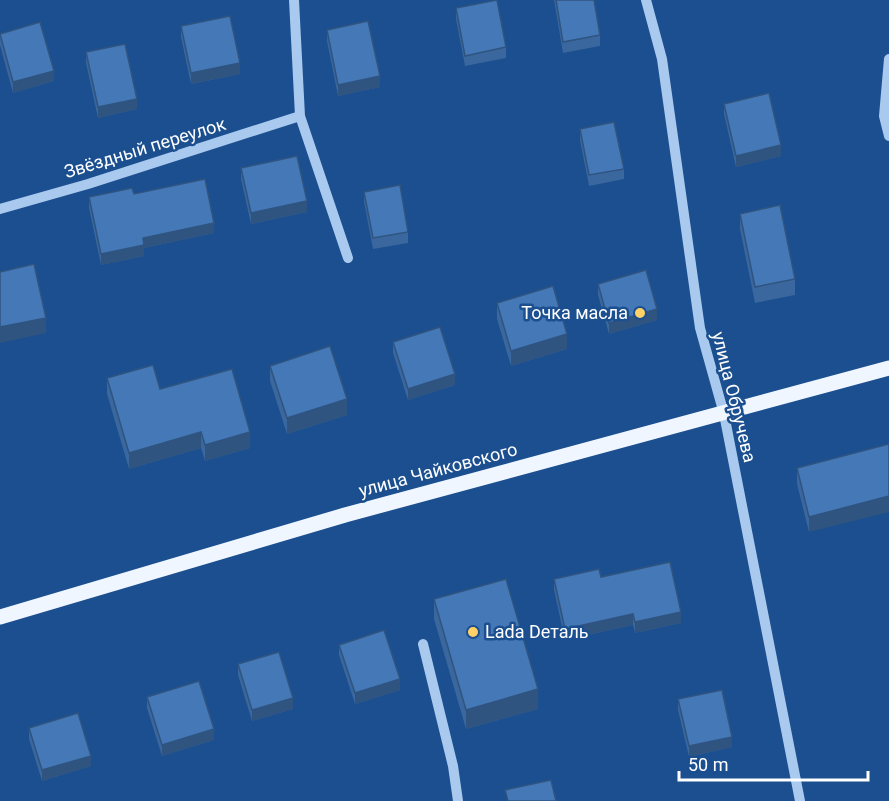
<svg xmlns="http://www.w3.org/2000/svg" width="889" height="801" viewBox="0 0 889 801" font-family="Roboto,sans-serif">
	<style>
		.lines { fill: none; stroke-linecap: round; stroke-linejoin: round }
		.minor { stroke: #a9c9ee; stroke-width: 10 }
		.major { stroke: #f0f6ff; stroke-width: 15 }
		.wall { fill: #3a679d }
		.shaded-wall { fill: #305480 }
		.building { fill: #4478b7; stroke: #305480; stroke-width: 1.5 }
		.poi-dot { fill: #ffd166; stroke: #1b4f8f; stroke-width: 2 }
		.labels { text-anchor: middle; stroke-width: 5; stroke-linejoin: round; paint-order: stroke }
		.street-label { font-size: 18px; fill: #fff; stroke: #1b4f8f }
		.poi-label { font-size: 18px; fill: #fff; stroke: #1b4f8f; text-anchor: end }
	</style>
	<rect width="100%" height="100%" fill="#1b4f8f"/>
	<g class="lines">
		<!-- minor -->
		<path class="minor" d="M 294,0 L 300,116 L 348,258
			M 646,0 L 662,59 L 700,328 L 724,414 L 800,801
			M 889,59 L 884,116 L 889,136
			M 0,209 L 88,184 L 300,116
			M 423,644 L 453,766 L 458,801"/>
		<!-- major -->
		<path class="major" d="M 0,617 L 345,515 L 889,368"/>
	</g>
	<!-- wall -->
	<path class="wall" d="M 554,0 L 594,0 L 600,35 L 600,46 L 563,53 Z
		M 456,8 L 506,47 L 506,58 L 465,66 L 456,19 Z
		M 181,26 L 240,74 L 191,84 L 181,37 Z
		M 327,30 L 380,87 L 338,96 L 327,41 Z
		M 0,34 L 54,81 L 13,93 L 0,45 Z
		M 86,52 L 137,109 L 98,118 L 86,63 Z
		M 724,104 L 781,156 L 736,167 L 724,114 Z
		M 580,129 L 624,169 L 624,179 L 589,186 L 580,140 Z
		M 241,168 L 307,212 L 251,224 L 241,179 Z
		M 364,192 L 408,232 L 408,243 L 373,249 L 364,202 Z
		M 134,194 L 214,233 L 144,248 L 144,256 L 101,265 L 89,208 L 89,197 Z
		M 740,214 L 795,279 L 795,295 L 755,303 L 740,229 Z
		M 598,284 L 657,320 L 609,334 L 598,295 Z
		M 497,303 L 567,349 L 511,366 L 497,319 Z
		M 393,342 L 455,385 L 408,400 L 393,353 Z
		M 270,366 L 347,415 L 287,434 L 270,381 Z
		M 107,378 L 160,389 L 250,448 L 205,461 L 201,448 L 129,469 L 107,394 Z
		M 889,444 L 809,532 L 797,484 L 797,468 Z
		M 601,577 L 681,623 L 635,633 L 633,625 L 565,640 L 554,590 L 554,579 Z
		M 434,599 L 538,709 L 466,729 L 434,619 Z
		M 339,645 L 400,690 L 355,704 L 339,655 Z
		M 238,664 L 293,709 L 252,721 L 238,675 Z
		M 147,697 L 214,740 L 162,756 L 147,708 Z
		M 678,699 L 732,747 L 689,757 L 678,710 Z
		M 29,728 L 91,766 L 42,781 L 29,739 Z"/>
	<!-- shaded-wall -->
	<path class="shaded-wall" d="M 240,63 L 240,74 L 191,84 L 191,73 Z
		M 54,71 L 54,81 L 13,93 L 13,82 Z
		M 380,76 L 380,87 L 338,96 L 338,85 Z
		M 137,99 L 137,109 L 98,118 L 98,107 Z
		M 781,145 L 781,156 L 736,167 L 736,156 Z
		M 307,201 L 307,212 L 251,224 L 251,213 Z
		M 214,223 L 214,233 L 144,248 L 144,256 L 101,265 L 101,254 L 143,238 Z
		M 657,309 L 657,320 L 609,334 L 609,323 Z
		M 46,318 L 46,333 L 0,343 L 0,327 Z
		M 567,334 L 567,349 L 511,366 L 511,351 Z
		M 455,374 L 455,385 L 408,400 L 408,389 Z
		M 347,399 L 347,415 L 287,434 L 287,418 Z
		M 201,432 L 201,448 L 129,469 L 129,453 Z
		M 250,432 L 250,448 L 205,461 L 205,445 Z
		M 889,496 L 889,512 L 809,532 L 809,517 Z
		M 681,612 L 681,623 L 635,633 L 635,622 Z
		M 633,614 L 633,625 L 565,640 L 565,629 Z
		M 400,679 L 400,690 L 355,704 L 355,693 Z
		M 538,689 L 538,709 L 466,729 L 466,710 Z
		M 293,698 L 293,709 L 252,721 L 252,710 Z
		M 214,729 L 214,740 L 162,756 L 162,745 Z
		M 732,737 L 732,747 L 689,757 L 689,746 Z
		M 91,756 L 91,766 L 42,781 L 42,770 Z"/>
	<!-- building -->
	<path class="building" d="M 497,0 L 506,47 L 465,56 L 456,8 Z
		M 556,0 L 594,0 L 600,35 L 563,42 Z
		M 230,16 L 240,63 L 191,73 L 181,26 Z
		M 368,21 L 380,76 L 338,85 L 327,30 Z
		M 40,22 L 54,71 L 13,82 L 0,34 Z
		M 125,44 L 137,99 L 98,107 L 86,52 Z
		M 769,93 L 781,145 L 736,156 L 724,104 Z
		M 614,122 L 624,169 L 589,175 L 580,129 Z
		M 297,156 L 307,201 L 251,213 L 241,168 Z
		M 205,179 L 214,223 L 143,238 L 144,245 L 101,254 L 89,197 L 132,188 L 134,194 Z
		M 400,185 L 408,232 L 373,238 L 364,192 Z
		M 780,205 L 795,279 L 755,287 L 740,214 Z
		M 34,264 L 46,318 L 0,327 L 0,272 Z
		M 646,270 L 657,309 L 609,323 L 598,284 Z
		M 553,286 L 567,334 L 511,351 L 497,303 Z
		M 440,327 L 455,374 L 408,389 L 393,342 Z
		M 330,346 L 347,399 L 287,418 L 270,366 Z
		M 153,365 L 160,389 L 232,369 L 250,432 L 205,445 L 201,432 L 129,453 L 107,378 Z
		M 889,444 L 889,496 L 809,517 L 797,468 Z
		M 670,562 L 681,612 L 635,622 L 633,614 L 565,629 L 554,579 L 599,569 L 601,577 Z
		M 506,579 L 538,689 L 466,710 L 434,599 Z
		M 384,630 L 400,679 L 355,693 L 339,645 Z
		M 279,652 L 293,698 L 252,710 L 238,664 Z
		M 199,681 L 214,729 L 162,745 L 147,697 Z
		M 722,690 L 732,737 L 689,746 L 678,699 Z
		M 78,713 L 91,756 L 42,770 L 29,728 Z
		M 551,780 L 556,801 L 508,801 L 505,790 Z"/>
	<!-- markers -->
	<g class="poi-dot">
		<circle cx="640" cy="313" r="6"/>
		<circle cx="473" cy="632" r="6"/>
	</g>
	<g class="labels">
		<!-- street labels -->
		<g class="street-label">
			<text transform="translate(145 148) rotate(-17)" y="6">Звёздный переулок</text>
			<text transform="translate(734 397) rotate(76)" y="6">улица Обручева</text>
			<text transform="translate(438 470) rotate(-15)" y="6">улица Чайковского</text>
		</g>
		<!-- poi labels -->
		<g class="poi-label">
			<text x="628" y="319">Точка масла</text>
			<text x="485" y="638" text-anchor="start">Lada Dеталь</text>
		</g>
	</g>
	<!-- scale -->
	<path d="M679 771v9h189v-9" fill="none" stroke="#ffffff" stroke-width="3"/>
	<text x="688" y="771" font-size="18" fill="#ffffff" stroke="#1b4f8f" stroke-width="4.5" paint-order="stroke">50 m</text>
</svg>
